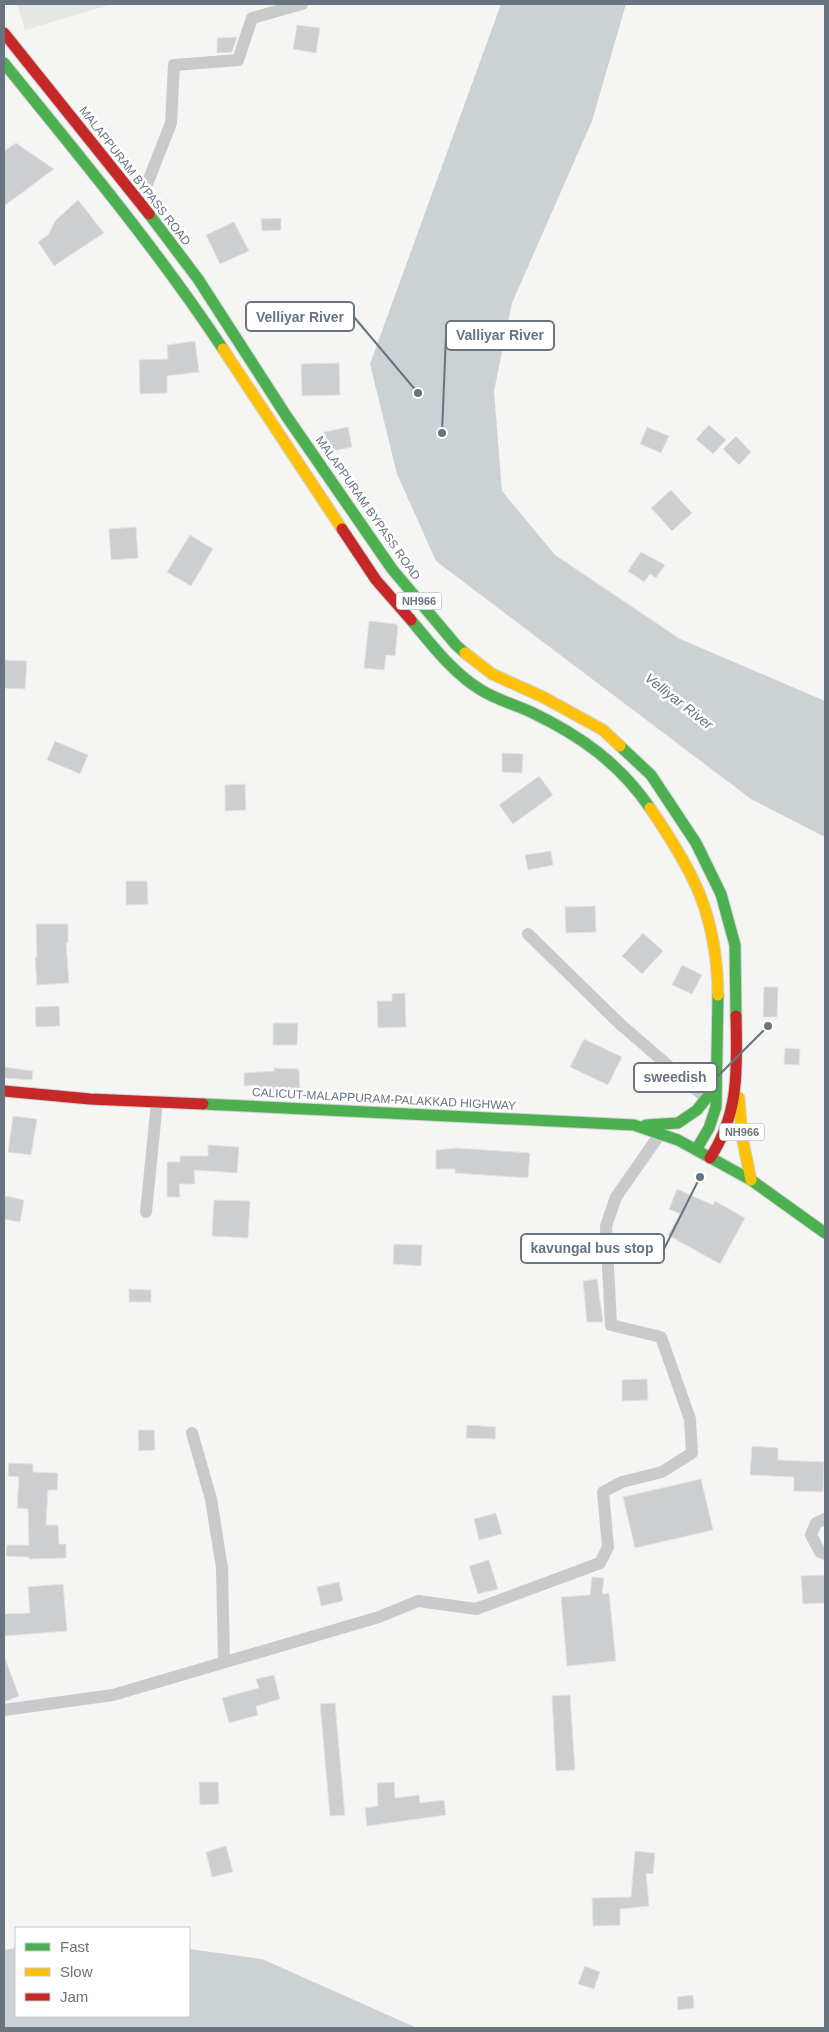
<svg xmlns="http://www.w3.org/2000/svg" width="829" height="2032" viewBox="0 0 829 2032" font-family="Arial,sans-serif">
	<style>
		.green { fill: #e4e7e2 }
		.water { fill: #ccd1d4 }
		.building { fill: #cdcecf; stroke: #e4e4e4 }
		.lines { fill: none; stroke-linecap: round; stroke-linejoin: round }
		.fast-casing { stroke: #d2d3d3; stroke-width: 13 }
		.slow-casing { stroke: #d2d3d3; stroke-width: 13 }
		.jam-casing { stroke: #d2d3d3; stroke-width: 13 }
		.street { stroke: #c9cacb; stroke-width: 12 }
		.fast { stroke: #4caf50; stroke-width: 11 }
		.slow { stroke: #ffc107; stroke-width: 11 }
		.jam { stroke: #c62828; stroke-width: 11 }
		.labels { text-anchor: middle; stroke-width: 5; stroke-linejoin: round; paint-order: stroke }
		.shield { fill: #fff; stroke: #959ea6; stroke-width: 1 }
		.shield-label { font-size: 11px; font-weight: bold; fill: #687480 }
		.street-label { font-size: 12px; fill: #687480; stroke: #fff }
		.water-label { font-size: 14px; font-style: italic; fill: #64747c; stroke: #fff }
		.leader { fill: none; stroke: #687480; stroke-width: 2 }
		.callout-dot { fill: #687480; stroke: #fff; stroke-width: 2 }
		.callout { fill: #fff; stroke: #687480; stroke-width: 2 }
		.callout-label { font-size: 14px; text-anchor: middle; font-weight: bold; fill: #687480 }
	</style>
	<rect width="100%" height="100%" fill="#f5f5f4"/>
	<!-- green -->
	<path class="green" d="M 17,4 L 112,4 L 25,30 Z"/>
	<!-- water -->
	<path class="water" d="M 501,4 L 626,4 L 592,121 L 512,303 L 494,391 L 502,491 L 555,555 L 680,639 L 825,701 L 825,837 L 751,799 L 436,561 L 397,474 L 370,364 Z
		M 16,1948 L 16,2016 L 189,2016 L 189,1949 L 262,1959 L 417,2028 L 4,2028 L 4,1950 Z"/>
	<!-- building -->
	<path class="building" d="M 297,25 L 320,28 L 316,53 L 293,49 Z
		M 237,37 L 232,52 L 217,53 L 217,38 Z
		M 16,143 L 54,169 L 4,206 L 4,151 Z
		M 78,200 L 104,233 L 54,266 L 38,242 L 48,235 L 56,220 Z
		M 281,218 L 281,230 L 262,231 L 261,219 Z
		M 234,222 L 249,251 L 220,264 L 206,235 Z
		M 195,341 L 199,372 L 167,376 L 167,393 L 140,394 L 139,360 L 168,359 L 167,345 Z
		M 339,363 L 340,395 L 302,396 L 301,364 Z
		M 709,425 L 726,440 L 713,454 L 696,439 Z
		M 348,427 L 352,447 L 328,452 L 324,432 Z
		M 647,427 L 669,436 L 661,453 L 640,444 Z
		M 736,436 L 751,452 L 739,465 L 723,449 Z
		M 671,490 L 692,513 L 672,531 L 651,508 Z
		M 136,527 L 138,558 L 111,560 L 109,529 Z
		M 190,535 L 213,549 L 191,586 L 167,572 Z
		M 641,552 L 665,565 L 656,578 L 650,574 L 644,582 L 628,571 Z
		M 369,621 L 396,624 L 398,627 L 395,656 L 386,655 L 384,670 L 364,668 Z
		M 4,660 L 27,661 L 25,689 L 4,688 Z
		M 55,741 L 88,755 L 80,774 L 47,760 Z
		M 502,753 L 523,754 L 522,773 L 502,772 Z
		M 539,776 L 553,795 L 513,824 L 499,805 Z
		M 245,784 L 246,810 L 225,811 L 225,785 Z
		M 551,851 L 553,865 L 528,870 L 525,855 Z
		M 126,881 L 147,881 L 148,904 L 126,905 Z
		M 595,906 L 596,932 L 566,933 L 565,907 Z
		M 36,924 L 68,924 L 68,943 L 66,943 L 69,983 L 37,985 L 35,957 L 37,957 Z
		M 643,933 L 663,951 L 642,974 L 622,956 Z
		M 682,965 L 702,975 L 692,994 L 672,985 Z
		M 764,987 L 778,987 L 777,1017 L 763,1017 Z
		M 405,993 L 406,1027 L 378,1028 L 377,1001 L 392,1001 L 392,994 Z
		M 59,1006 L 60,1026 L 36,1027 L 35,1007 Z
		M 273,1023 L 298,1023 L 297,1045 L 273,1045 Z
		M 584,1039 L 622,1057 L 608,1085 L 570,1067 Z
		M 785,1048 L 800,1049 L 799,1065 L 784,1064 Z
		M 4,1067 L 33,1071 L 32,1080 L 4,1078 Z
		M 274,1068 L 299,1069 L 300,1093 L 254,1093 L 254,1085 L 244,1086 L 244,1073 L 274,1071 Z
		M 13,1116 L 37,1119 L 31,1155 L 8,1152 Z
		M 208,1145 L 239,1147 L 237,1173 L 194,1170 L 195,1184 L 179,1184 L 180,1197 L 167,1197 L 167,1162 L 180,1162 L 180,1156 L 208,1156 Z
		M 457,1148 L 530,1153 L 528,1178 L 455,1173 L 455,1169 L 436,1169 L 436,1150 Z
		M 677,1189 L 713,1205 L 715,1201 L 745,1218 L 720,1264 L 668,1235 L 680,1214 L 669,1209 Z
		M 5,1196 L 24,1200 L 20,1222 L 4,1219 Z
		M 214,1200 L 250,1201 L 248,1238 L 212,1236 Z
		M 394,1244 L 422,1245 L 421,1266 L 393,1264 Z
		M 597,1279 L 603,1322 L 587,1322 L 583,1281 Z
		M 129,1289 L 151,1290 L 151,1302 L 129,1302 Z
		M 647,1379 L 648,1400 L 622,1401 L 622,1380 Z
		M 467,1425 L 496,1427 L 495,1439 L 466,1438 Z
		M 138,1430 L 154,1430 L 155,1450 L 139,1451 Z
		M 752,1446 L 778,1448 L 778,1460 L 824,1462 L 823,1492 L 794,1491 L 794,1477 L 750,1475 Z
		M 9,1463 L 33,1464 L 33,1472 L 58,1473 L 57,1490 L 48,1490 L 46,1525 L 58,1525 L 59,1544 L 66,1544 L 66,1558 L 29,1559 L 29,1557 L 6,1556 L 7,1545 L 29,1545 L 28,1509 L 17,1508 L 19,1477 L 8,1476 Z
		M 701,1479 L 713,1530 L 635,1548 L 623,1497 Z
		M 496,1513 L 502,1534 L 479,1540 L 474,1519 Z
		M 489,1560 L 498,1589 L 478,1594 L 469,1566 Z
		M 825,1575 L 825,1603 L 803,1604 L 801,1576 Z
		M 592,1577 L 604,1578 L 602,1594 L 609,1593 L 616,1661 L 567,1666 L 561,1597 L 590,1595 Z
		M 339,1582 L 343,1601 L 321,1606 L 317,1587 Z
		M 63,1584 L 67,1631 L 4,1636 L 4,1614 L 30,1613 L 28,1587 Z
		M 5,1658 L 19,1696 L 4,1702 L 4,1659 Z
		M 274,1675 L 280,1699 L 256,1706 L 258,1715 L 229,1723 L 222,1698 L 259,1688 L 256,1679 Z
		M 570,1695 L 575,1770 L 556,1771 L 552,1696 Z
		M 335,1703 L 345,1815 L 330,1816 L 320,1704 Z
		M 199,1782 L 218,1782 L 219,1804 L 200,1805 Z
		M 394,1782 L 395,1798 L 419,1795 L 420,1803 L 444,1800 L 446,1815 L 367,1826 L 365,1808 L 378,1806 L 377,1783 Z
		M 226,1846 L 233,1872 L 212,1877 L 206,1852 Z
		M 635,1851 L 655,1853 L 653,1874 L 646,1873 L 649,1906 L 620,1909 L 620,1925 L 593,1926 L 592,1898 L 631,1897 Z
		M 585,1966 L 600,1972 L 594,1989 L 578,1984 Z
		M 693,1995 L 694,2008 L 678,2010 L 677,1997 Z"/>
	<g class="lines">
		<defs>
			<path id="fast" d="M 4,63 C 80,157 157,249 223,349
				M 149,214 L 198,279 L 287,417 L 392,569 L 456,645 L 465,653
				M 411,620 C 432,645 453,673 481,690 C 497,700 516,705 533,713 C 581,736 620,764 650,808
				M 620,746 L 651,775 L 696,843 L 721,894 L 735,945 L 736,1016
				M 203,1104 L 634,1125 L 678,1140 L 751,1180 L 825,1233
				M 646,1125 L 678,1123 L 697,1110 L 716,1086
				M 696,1150 L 709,1128 L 716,1107 L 718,995"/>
			<path id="slow" d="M 223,349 L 342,529
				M 465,653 L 492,674 L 543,697 L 603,730 L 620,746
				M 650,808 C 694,872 717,915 718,995
				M 739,1098 L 742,1137 L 751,1180"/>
			<path id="jam" d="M 4,33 L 149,214
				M 342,529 L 376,580 L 411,620
				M 4,1091 L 90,1099 L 203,1104
				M 710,1158 C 740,1113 737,1067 736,1016"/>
		</defs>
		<!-- fast casing -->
		<use href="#fast" class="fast-casing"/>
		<!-- slow casing -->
		<use href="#slow" class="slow-casing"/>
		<!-- jam casing -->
		<use href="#jam" class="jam-casing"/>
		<!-- street -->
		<path class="street" d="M 140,202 L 171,123 L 174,65 L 238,60 L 252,18 L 302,4
			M 528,934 L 620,1024 L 707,1099
			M 146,1212 L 157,1102
			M 192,1433 L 211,1499 L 222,1568 L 224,1661
			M 825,1519 L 816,1523 L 811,1535 L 820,1552 L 825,1554
			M 4,1710 L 113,1695 L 379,1617 L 418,1601 L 476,1609 L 600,1563 L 608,1547 L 603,1492 L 622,1482 L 662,1472 L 692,1453 L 690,1419 L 661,1337 L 611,1325 L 606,1226 L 616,1197 L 660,1134"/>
		<!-- fast -->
		<use href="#fast" class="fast"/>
		<!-- slow -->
		<use href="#slow" class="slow"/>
		<!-- jam -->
		<use href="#jam" class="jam"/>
	</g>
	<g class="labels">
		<!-- shield labels -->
		<g class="shield">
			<rect x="396.5" y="592.5" width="45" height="17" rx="4"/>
			<rect x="719.5" y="1123.5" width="45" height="17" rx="4"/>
		</g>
		<g class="shield-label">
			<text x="419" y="605">NH966</text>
			<text x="742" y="1136">NH966</text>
		</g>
		<!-- street labels -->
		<g class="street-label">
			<text transform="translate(135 176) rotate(52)" y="4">MALAPPURAM BYPASS ROAD</text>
			<text transform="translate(368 508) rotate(55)" y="4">MALAPPURAM BYPASS ROAD</text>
			<text transform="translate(384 1099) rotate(3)" y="4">CALICUT-MALAPPURAM-PALAKKAD HIGHWAY</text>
		</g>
		<!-- water labels -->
		<g class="water-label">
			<text transform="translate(679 701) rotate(38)" y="5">Velliyar River</text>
		</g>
	</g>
	<!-- callouts -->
	<path class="leader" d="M418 393L354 317M442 433L446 335M768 1026L717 1077M700 1177L664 1249"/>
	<g class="callout-dot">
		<circle cx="418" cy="393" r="5"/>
		<circle cx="442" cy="433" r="5"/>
		<circle cx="768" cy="1026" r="5"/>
		<circle cx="700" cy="1177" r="5"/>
	</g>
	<g class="callout">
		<rect x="246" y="302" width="108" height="29" rx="5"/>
		<rect x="446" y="321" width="108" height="29" rx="5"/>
		<rect x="634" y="1063" width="83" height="29" rx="5"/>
		<rect x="521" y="1234" width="143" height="29" rx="5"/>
	</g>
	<g class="callout-label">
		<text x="300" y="322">Velliyar River</text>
		<text x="500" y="340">Valliyar River</text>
		<text x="675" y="1082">sweedish</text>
		<text x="592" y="1253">kavungal bus stop</text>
	</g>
	<!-- border -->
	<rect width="829" height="2032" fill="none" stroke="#687480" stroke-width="10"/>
	<!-- legend -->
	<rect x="15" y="1927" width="175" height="90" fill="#ffffff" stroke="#c3c7cc"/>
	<rect x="25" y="1943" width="25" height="8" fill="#4caf50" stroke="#c3c7cc"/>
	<text x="60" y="1952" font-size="15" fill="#687480">Fast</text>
	<rect x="25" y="1968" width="25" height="8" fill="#ffc107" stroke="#c3c7cc"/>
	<text x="60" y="1977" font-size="15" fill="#687480">Slow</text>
	<rect x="25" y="1993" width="25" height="8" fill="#c62828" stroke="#c3c7cc"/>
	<text x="60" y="2002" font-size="15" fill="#687480">Jam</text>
</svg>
